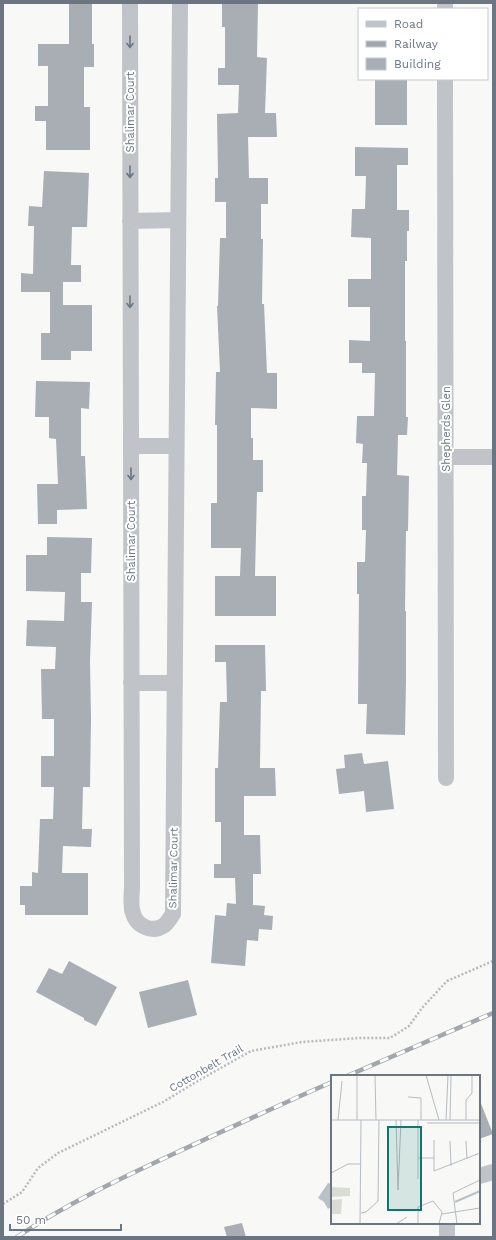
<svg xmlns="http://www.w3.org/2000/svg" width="496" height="1240" viewBox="0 0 496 1240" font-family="'Work Sans',sans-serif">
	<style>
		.water { fill: #b8c2c6 }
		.building { fill: #a8aeb4 }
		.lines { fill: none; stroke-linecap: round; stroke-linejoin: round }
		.path { stroke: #b8bbbe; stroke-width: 2.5; stroke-dasharray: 2 2; stroke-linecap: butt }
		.minor { stroke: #c0c3c7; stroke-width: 16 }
		.rail-casing { stroke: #a2a7ac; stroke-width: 4.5 }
		.rail { stroke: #fff; stroke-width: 3; stroke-dasharray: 9; stroke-linecap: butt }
		.oneway { stroke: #6a7783 }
		.labels { text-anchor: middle; stroke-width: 4; stroke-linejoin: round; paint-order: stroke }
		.street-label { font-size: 11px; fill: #6a7783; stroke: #fff }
		.inset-river { fill: none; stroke: #b8c2c6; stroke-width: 2 }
		.inset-road { fill: none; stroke: #b6bcc1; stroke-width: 1 }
		.view { fill: #0f766e; fill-opacity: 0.15; stroke: #0f766e; stroke-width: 2 }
		.inset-edge { fill: none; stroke: #6a7783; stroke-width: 2 }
	</style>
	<rect width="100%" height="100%" fill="#f8f8f6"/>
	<!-- water -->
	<path class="water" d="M 328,1183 L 332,1184 L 332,1206 L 328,1209 L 324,1202 L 318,1198 Z"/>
	<!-- building -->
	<path class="building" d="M 69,3 L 92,3 L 92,44 L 94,44 L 94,67 L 84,67 L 84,107 L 90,107 L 90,150 L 46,150 L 46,121 L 35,121 L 35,106 L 48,106 L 48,66 L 38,66 L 38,44 L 69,44 Z
		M 222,3 L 258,3 L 257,57 L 267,58 L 265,113 L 276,113 L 277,137 L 248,137 L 249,178 L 268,178 L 268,204 L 261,204 L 261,239 L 263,239 L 262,304 L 264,304 L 267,373 L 277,373 L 277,409 L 251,408 L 251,438 L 253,438 L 253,460 L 263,460 L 263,492 L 257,492 L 255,576 L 276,576 L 276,616 L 215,616 L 215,576 L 240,576 L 241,548 L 211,548 L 211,503 L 217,503 L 217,425 L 215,425 L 216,372 L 220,372 L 217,306 L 218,306 L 220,238 L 226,238 L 226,202 L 215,202 L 215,178 L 218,178 L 217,114 L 238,113 L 239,85 L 218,85 L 218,68 L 225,68 L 225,27 L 222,27 Z
		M 375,79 L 407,79 L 407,125 L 375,125 Z
		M 355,147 L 408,148 L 408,165 L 397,165 L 397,210 L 409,210 L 409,231 L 407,231 L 407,261 L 405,261 L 405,341 L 406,341 L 406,417 L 408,417 L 407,435 L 398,435 L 397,475 L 409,476 L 408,531 L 406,531 L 405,611 L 406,611 L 406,681 L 405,735 L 366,734 L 367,704 L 358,704 L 359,594 L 357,594 L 357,562 L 365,562 L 366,530 L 362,530 L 362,496 L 366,496 L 367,463 L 362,463 L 363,444 L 356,443 L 357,416 L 374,416 L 375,373 L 362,373 L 362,363 L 349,363 L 349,340 L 370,341 L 370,307 L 348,307 L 348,279 L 371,279 L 371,238 L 351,237 L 352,209 L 365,209 L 366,176 L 355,176 Z
		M 44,171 L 89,173 L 87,227 L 72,227 L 71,265 L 81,265 L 81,282 L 63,282 L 63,305 L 92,305 L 92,351 L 71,351 L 71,360 L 41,360 L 41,333 L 50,333 L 50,292 L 21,292 L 21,273 L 33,274 L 34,226 L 28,226 L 29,206 L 42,207 Z
		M 36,381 L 90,382 L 89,409 L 81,408 L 81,456 L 85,456 L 87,509 L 57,510 L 57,524 L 38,524 L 37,484 L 58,484 L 56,439 L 49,438 L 49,417 L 35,417 Z
		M 47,537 L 92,538 L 91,573 L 81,573 L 81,602 L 92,602 L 90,661 L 91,718 L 90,787 L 83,787 L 82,829 L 92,829 L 91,847 L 63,846 L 62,873 L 88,873 L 88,915 L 25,915 L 25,905 L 20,905 L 20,886 L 32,886 L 32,872 L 38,873 L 40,819 L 53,819 L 54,787 L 41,787 L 41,756 L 54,756 L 54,719 L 42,719 L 41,669 L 55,669 L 56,647 L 26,646 L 27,620 L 64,621 L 65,592 L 26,591 L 26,555 L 47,555 Z
		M 215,645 L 265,645 L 266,691 L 261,691 L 260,768 L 275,768 L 276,796 L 244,796 L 244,835 L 260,835 L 261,874 L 253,874 L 253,905 L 265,906 L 264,915 L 273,916 L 272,930 L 259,929 L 258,941 L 247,940 L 245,966 L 211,963 L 215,915 L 226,916 L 227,903 L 236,904 L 235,878 L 214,878 L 214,864 L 221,864 L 221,822 L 215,822 L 215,768 L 218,768 L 220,702 L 227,702 L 226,662 L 215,662 Z
		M 362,753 L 364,764 L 388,761 L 394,809 L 366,812 L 364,791 L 339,794 L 336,769 L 345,768 L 344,755 Z
		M 69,961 L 117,987 L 96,1026 L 84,1020 L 84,1018 L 36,992 L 49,968 L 62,974 Z
		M 188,980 L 197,1015 L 148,1028 L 139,992 Z
		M 479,1101 L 480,1101 L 493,1134 L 479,1139 Z
		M 242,1223 L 246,1237 L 227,1237 L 224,1227 Z"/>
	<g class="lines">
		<!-- path -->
		<path class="path" d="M 3,1204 L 22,1192 L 38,1168 L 58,1153 L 163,1102 L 201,1079 L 251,1051 L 302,1042 L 359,1038 L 390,1038 L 409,1026 L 422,1008 L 447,981 L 493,961"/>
		<!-- minor -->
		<path class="minor" d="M 130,3 L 132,885 C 132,893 130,906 133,913 C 136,926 152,933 163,926 C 167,924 170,918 173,914 L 180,3
			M 445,3 L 445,9
			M 445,79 L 446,778
			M 130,221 L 178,220
			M 131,446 L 176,446
			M 446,457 L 493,457
			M 131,683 L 175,683
			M 479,1176 L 493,1172
			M 447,1223 L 447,1237"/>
		<defs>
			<path id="rail" d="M 347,1076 L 493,1013
				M 17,1237 C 65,1205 117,1180 169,1156 C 223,1131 277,1106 332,1082"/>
		</defs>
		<!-- rail casing -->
		<use href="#rail" class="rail-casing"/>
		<!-- rail -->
		<use href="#rail" class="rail"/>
	</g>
	<!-- one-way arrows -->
	<defs><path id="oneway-shaft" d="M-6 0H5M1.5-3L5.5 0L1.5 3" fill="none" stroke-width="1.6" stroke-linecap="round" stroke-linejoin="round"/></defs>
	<g class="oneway">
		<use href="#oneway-shaft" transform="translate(130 42) rotate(90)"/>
		<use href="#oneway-shaft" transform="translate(130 172) rotate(90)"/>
		<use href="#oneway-shaft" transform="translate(130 302) rotate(90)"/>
		<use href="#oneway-shaft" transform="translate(131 474) rotate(90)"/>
	</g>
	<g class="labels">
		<!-- street labels -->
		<g class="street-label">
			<text transform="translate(130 112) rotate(-90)" y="4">Shalimar Court</text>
			<text transform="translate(446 429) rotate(-90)" y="4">Shepherds Glen</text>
			<text transform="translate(131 541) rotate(-90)" y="4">Shalimar Court</text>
			<text transform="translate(173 868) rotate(-89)" y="4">Shalimar Court</text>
			<text transform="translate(206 1068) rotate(-30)" y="4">Cottonbelt Trail</text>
		</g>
	</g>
	<!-- overview -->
	<g transform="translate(331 1075)">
		<rect width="149" height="149" fill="#f8f8f6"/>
		<path d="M 0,112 L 19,113 L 19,121 L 0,122 ZM 11,124 L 10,139 L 0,139 L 0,125 Z" fill="#d8dcd5"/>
		<path class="inset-river" d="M 124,127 L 149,116"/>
		<path class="inset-road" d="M 26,0 L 26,45M 44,0 L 45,45M 95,0 L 108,45M 77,22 L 90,23 L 90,45M 0,45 L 149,45M 7,45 L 11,6M 65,45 L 67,115 L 70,45M 87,45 L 87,104M 115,45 L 117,0M 119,45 L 120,0M 135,45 L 135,25 L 141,18 L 141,0M 96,48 L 149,48M 103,65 L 103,96 L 149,78M 119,66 L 120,91M 135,66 L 136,84M 87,83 L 103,83M 0,98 L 17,89 L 29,89M 30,138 L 35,137 L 47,126 L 48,45M 111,139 L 149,133M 29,149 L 30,45M 65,149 L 76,142M 87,149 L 87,132 L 102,126 L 111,137 L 108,149M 126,149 L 122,118 L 149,105"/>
		<path class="view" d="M 57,52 L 90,52 L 90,135 L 57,135 Z"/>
		<rect width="149" height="149" class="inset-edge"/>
	</g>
	<!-- border -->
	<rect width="496" height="1240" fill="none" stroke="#6a7783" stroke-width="8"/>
	<!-- legend -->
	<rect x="358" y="8" width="130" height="72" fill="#ffffff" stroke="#c3c9cd"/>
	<rect x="366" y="21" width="20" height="6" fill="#c0c3c7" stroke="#c3c9cd"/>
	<text x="394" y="28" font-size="12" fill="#6a7783">Road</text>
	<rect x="366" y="41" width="20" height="6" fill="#a2a7ac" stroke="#c3c9cd"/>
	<text x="394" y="48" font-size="12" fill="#6a7783">Railway</text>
	<rect x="366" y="58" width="20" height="12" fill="#a8aeb4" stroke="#c3c9cd"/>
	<text x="394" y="68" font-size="12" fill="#6a7783">Building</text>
	<!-- scale -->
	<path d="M10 1224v6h111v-6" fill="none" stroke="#6a7783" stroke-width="2"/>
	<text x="16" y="1224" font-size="12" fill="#6a7783" stroke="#ffffff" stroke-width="3" paint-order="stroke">50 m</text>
</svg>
